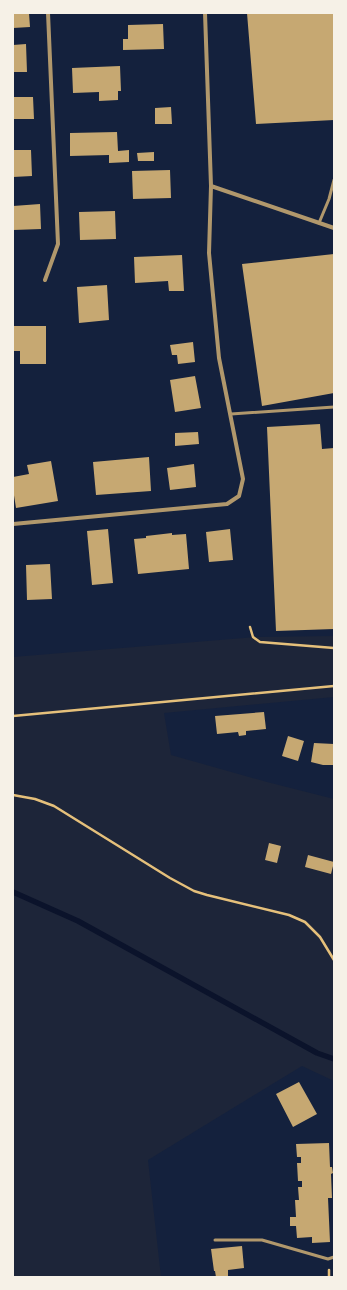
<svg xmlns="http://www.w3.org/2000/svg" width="347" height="1290" viewBox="0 0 347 1290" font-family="Arial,sans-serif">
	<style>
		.green { fill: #1d2539 }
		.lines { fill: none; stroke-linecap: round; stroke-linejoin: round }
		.stream { stroke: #0b132b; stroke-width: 5.5 }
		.building { fill: #c6a872 }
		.path { stroke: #e5c07b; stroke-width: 2.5 }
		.service { stroke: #b1986c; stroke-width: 3 }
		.minor { stroke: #b1986c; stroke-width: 4 }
	</style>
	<rect width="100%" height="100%" fill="#14213d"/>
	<!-- green -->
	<path class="green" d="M 334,636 L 334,697 L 164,713 L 171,755 L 267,782 L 334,799 L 334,1081 L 302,1066 L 148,1160 L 161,1277 L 13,1277 L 13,657 L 257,637 Z"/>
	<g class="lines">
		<!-- stream -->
		<path class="stream" d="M 13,892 L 78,921 L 317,1053 L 334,1059"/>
	</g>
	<!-- building -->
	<path class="building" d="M 13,13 L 29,13 L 30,27 L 13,28 Z
		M 247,13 L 334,13 L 334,120 L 256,124 Z
		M 163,24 L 164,49 L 123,50 L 123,39 L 128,39 L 128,25 Z
		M 26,44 L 27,72 L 13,72 L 13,45 Z
		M 120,66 L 121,91 L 118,91 L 118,100 L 99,101 L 99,92 L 73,93 L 72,68 Z
		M 13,97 L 33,97 L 34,119 L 13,119 Z
		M 171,107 L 172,124 L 155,124 L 155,108 Z
		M 117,132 L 118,151 L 129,150 L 129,162 L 109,163 L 109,155 L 70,156 L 70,133 Z
		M 13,150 L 31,150 L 32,176 L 13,177 Z
		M 154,152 L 154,161 L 138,161 L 137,153 Z
		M 170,170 L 171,198 L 133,199 L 132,171 Z
		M 40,204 L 41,229 L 13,230 L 13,206 Z
		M 115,211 L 116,239 L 80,240 L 79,212 Z
		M 334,254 L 334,393 L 262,406 L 242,264 Z
		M 182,255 L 184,291 L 169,291 L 168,281 L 135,283 L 134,257 Z
		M 107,285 L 109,320 L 79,323 L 77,287 Z
		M 13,326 L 46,326 L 46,364 L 20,364 L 20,351 L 13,351 Z
		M 193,342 L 195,362 L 178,364 L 177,355 L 172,355 L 170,345 Z
		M 195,376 L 201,408 L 175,412 L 170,380 Z
		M 320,424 L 322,449 L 334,448 L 334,629 L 276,631 L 267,427 Z
		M 198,432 L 199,444 L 175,446 L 175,433 Z
		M 149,457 L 151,491 L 96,495 L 93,462 Z
		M 51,461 L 58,501 L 16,508 L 13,489 L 13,477 L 29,474 L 27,465 Z
		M 194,464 L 196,487 L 170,490 L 167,468 Z
		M 108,529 L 113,583 L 92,585 L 87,531 Z
		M 230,529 L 233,560 L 209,562 L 206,532 Z
		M 172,533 L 172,535 L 186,534 L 189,569 L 138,574 L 134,539 L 146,538 L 146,536 Z
		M 50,564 L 52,599 L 27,600 L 26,565 Z
		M 264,712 L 266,729 L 246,731 L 246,735 L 239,736 L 238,732 L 217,734 L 215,716 Z
		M 288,736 L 304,741 L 298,761 L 282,756 Z
		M 314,743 L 334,744 L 334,765 L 323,765 L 311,762 Z
		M 269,843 L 281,846 L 277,863 L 265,860 Z
		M 308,855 L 334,862 L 331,874 L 305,867 Z
		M 299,1082 L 317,1114 L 293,1127 L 276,1094 Z
		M 329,1143 L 330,1167 L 332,1167 L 333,1173 L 331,1174 L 332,1198 L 328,1198 L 330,1242 L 312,1243 L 312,1237 L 297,1238 L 296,1226 L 290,1226 L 290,1217 L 296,1217 L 295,1200 L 299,1200 L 298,1187 L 302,1187 L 302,1181 L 298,1181 L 297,1163 L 301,1163 L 301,1157 L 297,1157 L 296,1144 Z
		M 242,1246 L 244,1268 L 228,1270 L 228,1276 L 216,1277 L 215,1271 L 214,1271 L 211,1249 Z"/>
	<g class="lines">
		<!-- path -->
		<path class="path" d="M 250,627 L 253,637 L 260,642 L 334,648
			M 13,716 L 334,686
			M 13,795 L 35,799 L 54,806 L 170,878 L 194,891 L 207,895 L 289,915 L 305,922 L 320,937 L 334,960
			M 329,1270 L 329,1277"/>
		<!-- service -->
		<path class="service" d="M 319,223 L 329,199 L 334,180
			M 231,414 L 334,407
			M 215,1240 L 262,1240 L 328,1259 L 334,1257"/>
		<!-- minor -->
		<path class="minor" d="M 211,186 L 334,228
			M 45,280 L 58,244 L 48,13
			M 13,524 L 227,504 L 239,496 L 243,479 L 219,358 L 209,253 L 211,186 L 205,13"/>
	</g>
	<!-- border -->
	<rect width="347" height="1290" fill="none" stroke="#f6f1e7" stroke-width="28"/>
</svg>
